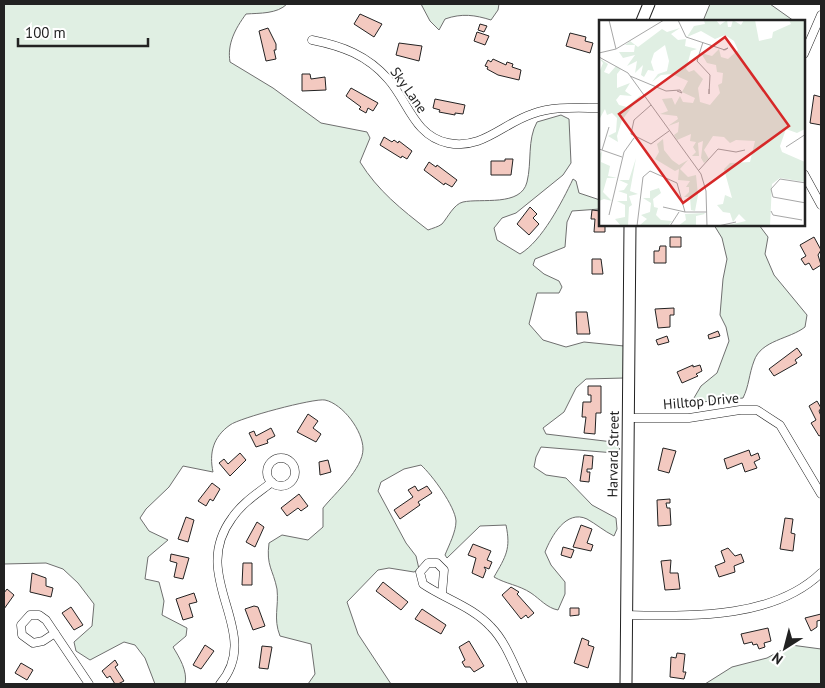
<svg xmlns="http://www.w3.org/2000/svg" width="825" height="688" viewBox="0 0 825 688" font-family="'PT Sans',sans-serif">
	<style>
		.green { fill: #e0efe3; stroke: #6f6f6f }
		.building { fill: #f3c9c0; stroke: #222 }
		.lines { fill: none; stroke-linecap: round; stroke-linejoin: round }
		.minor-casing { stroke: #222; stroke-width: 9 }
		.secondary-casing { stroke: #222; stroke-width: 13 }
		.minor { stroke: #fff; stroke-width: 8 }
		.secondary { stroke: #fff; stroke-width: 11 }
		.labels { text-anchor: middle; stroke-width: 4; stroke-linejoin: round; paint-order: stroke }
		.street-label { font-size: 14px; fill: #222; stroke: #fff }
		.inset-road { fill: none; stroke: #a7a7a7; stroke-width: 1 }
		.view { fill: #d62828; fill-opacity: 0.15; stroke: #d62828; stroke-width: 2.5 }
		.inset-edge { fill: none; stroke: #222; stroke-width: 2.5 }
	</style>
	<rect width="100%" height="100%" fill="#fff"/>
	<!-- green -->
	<path class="green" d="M 4,4 L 287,4 C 277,14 260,13 246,14 C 235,29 227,44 230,62 L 273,88 L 321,123 L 367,132 L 370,138 L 360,162 C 378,191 401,209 428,230 C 433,228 438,227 442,224 C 448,217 454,204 463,202 C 481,198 521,207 527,182 C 532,162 527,140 537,122 L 561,115 L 569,119 L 571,163 L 563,175 L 516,213 L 502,218 L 494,228 L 497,240 L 520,254 C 542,241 562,202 573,179 L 576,181 L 579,193 L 600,200 L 600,209 L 572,211 L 567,222 L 565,247 L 535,259 L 533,265 L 544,274 L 559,281 L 562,287 L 559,293 L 537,293 L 529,324 L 543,340 L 566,347 L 584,342 L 624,346 L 624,378 L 586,379 L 576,388 L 564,412 L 543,428 L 546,434 L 613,442 L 620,449 L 615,453 L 541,447 L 536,457 L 534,467 L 546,475 L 566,478 L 592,505 L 616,518 L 617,529 L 614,536 C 604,531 596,524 587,519 C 566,509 551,537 545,552 L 551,565 L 565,582 L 565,594 L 558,610 C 547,608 540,599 531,593 C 519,585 506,584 494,577 C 506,556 511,549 506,525 L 480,526 L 447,558 L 445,555 C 449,545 456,532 456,521 C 455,506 432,475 421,465 L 404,469 L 381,482 L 378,491 L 406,543 L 416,556 L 419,569 L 414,572 L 389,568 L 378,570 L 347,602 L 358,634 L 391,684 L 308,684 L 315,674 L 311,644 L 280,636 C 273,618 279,607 277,589 C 273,569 266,566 269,543 L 282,535 L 308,540 L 323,527 L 323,508 C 335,493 363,469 363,449 C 363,431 343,404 325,400 C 314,398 239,418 230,425 C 213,437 209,453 213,472 L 183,466 L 169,487 L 146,509 L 140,518 L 149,531 L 168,540 L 148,557 L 145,579 L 159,582 L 164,601 L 162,615 L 187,628 L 186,636 L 173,647 C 179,657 188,671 185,684 L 155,684 L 145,658 L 135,645 L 124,642 L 90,660 L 76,651 L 74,642 L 92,626 L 94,604 L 78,583 L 63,569 L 46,563 L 4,564 Z
		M 421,4 L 499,4 L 498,10 L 491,20 C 475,15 462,13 445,19 L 439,30 L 430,21 Z
		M 710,4 L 770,4 L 794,21 L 703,21 Z
		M 714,225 L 759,225 L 768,237 L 765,254 L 774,275 L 807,315 L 805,327 C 790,339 761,340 754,361 C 749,374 749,386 743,398 L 691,403 L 701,386 L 717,373 L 729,341 L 726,327 L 720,315 L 723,279 L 727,259 L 722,238 Z
		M 791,645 L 821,649 L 821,684 L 705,684 L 732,667 L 767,658 Z"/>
	<!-- building -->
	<path class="building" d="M 360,14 L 382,24 L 374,37 L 354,24 Z
		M 480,24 L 487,26 L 484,32 L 478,30 Z
		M 268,28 L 276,44 L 276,50 L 274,50 L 276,59 L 266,61 L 259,31 Z
		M 477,32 L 489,36 L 485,45 L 474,41 Z
		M 570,33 L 586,37 L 585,41 L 593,43 L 590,53 L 566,46 Z
		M 399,43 L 422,46 L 419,61 L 396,55 Z
		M 493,59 L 506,65 L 507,62 L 513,64 L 512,67 L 521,70 L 519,80 L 498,75 L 487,69 L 488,67 L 485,66 L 488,60 L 491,62 Z
		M 302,74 L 310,74 L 311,79 L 325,77 L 326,90 L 302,91 Z
		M 351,88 L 378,103 L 373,111 L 368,108 L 366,113 L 359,109 L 361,107 L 346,96 Z
		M 814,95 L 821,97 L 821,125 L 810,123 Z
		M 435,99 L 465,105 L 463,114 L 455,113 L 455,115 L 439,112 L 440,110 L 433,108 Z
		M 384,137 L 392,142 L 394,140 L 398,143 L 399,141 L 412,151 L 407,159 L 402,156 L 401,158 L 380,145 Z
		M 505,159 L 513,159 L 511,175 L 491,175 L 491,161 L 505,161 Z
		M 429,162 L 436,167 L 437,165 L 457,180 L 452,187 L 445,183 L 444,185 L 424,170 Z
		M 530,207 L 537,214 L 533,218 L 539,224 L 529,235 L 517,224 Z
		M 592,210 L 600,211 L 600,225 L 605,225 L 605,232 L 594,232 L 595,219 L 591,219 Z
		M 670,237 L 681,237 L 681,247 L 670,247 Z
		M 814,237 L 821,250 L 818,255 L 821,265 L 813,270 L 809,263 L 805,265 L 801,259 L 806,256 L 800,245 Z
		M 660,246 L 666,246 L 666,263 L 654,263 L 654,251 L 659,251 Z
		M 592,259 L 601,259 L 603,274 L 592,274 Z
		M 674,308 L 674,315 L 670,315 L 670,327 L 658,328 L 655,309 Z
		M 576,312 L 587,312 L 590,334 L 577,334 Z
		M 718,331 L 720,336 L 709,339 L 708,335 Z
		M 667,336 L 669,342 L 658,345 L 656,340 Z
		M 797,348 L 802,355 L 795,360 L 797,363 L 774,376 L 769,369 Z
		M 693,365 L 693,367 L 700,365 L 702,371 L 696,374 L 698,376 L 682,383 L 677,372 Z
		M 588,386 L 601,386 L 601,413 L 596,413 L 595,434 L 584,433 L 586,417 L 582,417 L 583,402 L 591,402 L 591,395 L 588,395 Z
		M 817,401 L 821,408 L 819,411 L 821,416 L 821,435 L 819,436 L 811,423 L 816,420 L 809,406 Z
		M 308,414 L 318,421 L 313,428 L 321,434 L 316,442 L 297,432 Z
		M 271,428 L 275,436 L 267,440 L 268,443 L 256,447 L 249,433 L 254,431 L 256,436 Z
		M 663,448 L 676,451 L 669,473 L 658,470 Z
		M 749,450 L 751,456 L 758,453 L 760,459 L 754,462 L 757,468 L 745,472 L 742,463 L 727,469 L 724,459 Z
		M 240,453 L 246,460 L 230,476 L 219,463 L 224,459 L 228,464 Z
		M 584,455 L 593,456 L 592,469 L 587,469 L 587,472 L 590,472 L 589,482 L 580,481 Z
		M 328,460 L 331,472 L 320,475 L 319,462 Z
		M 212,483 L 220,489 L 213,501 L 210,499 L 206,506 L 198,501 Z
		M 415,486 L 418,491 L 427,486 L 432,493 L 418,502 L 420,505 L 400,519 L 394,510 L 413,497 L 408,490 Z
		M 299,494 L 308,506 L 301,511 L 298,508 L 287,516 L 281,508 Z
		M 670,499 L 670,503 L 666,503 L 667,508 L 670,508 L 671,525 L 658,526 L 657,500 Z
		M 186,517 L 194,520 L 188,542 L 178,539 Z
		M 785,518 L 793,519 L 791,533 L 795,534 L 793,551 L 780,549 Z
		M 257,522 L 264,527 L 255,547 L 246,542 Z
		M 581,525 L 592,529 L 587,543 L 593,545 L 591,551 L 573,547 Z
		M 473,544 L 491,551 L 487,560 L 492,562 L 489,569 L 484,567 L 486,570 L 483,578 L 472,573 L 476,558 L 468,555 Z
		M 563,547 L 574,550 L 571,558 L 561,555 Z
		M 728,548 L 735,556 L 741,554 L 744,562 L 734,566 L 735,572 L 719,577 L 715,566 L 725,562 L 721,551 Z
		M 171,554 L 189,558 L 183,579 L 174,577 L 177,563 L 170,561 Z
		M 671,560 L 670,573 L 678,573 L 680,589 L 665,590 L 661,561 Z
		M 243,563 L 252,563 L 252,585 L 242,585 Z
		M 32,573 L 46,578 L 46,586 L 53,588 L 51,597 L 30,592 Z
		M 383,582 L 408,602 L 401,610 L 376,591 Z
		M 511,587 L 519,592 L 517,594 L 534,613 L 528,618 L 526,615 L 521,619 L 502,595 Z
		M 7,589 L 14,595 L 4,609 L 4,593 Z
		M 194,593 L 197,602 L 189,604 L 193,617 L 183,620 L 176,599 Z
		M 254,606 L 258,607 L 265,626 L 253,630 L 245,609 Z
		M 71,607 L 83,625 L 74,630 L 62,613 Z
		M 570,608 L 579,608 L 579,615 L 570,616 Z
		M 422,609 L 446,625 L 441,634 L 415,619 Z
		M 821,611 L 821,620 L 817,621 L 817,627 L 811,631 L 805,618 L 821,614 Z
		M 768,628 L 771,641 L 764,643 L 765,647 L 759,649 L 757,644 L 753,645 L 752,642 L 744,644 L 741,634 Z
		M 582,638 L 589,641 L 588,645 L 594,647 L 588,668 L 574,663 Z
		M 469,641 L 484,666 L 474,672 L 470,667 L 465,667 L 462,662 L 465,660 L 459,647 Z
		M 205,645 L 214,651 L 201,669 L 193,665 Z
		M 262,646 L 272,647 L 268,669 L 259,668 Z
		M 677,653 L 685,654 L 683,672 L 686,672 L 684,679 L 670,677 L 671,657 L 676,658 Z
		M 115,660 L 118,665 L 115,667 L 124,681 L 118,684 L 115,684 L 110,676 L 107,678 L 102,671 Z
		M 21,663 L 33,670 L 27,680 L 15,673 Z"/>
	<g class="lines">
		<defs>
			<path id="minor" d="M 312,40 C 342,46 367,55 388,79 C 408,101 414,136 448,143 C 482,150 502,124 532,114 C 554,106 577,108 600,108
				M 804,54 L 821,15
				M 804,174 L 821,205
				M 628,418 L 689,418 L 740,410 L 757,410 L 780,425 L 821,494
				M267 472a14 14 0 1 1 28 0a14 14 0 1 1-28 0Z
				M 442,594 L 444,570 L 437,563 L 428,563 L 420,572 L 423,584 C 445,599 473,607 491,627 C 506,642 514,666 523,684
				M 626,615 C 688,616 772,620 821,573
				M 55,633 L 43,641 L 33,643 L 22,635 L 21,625 L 30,615 L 39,615 L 46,620 L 89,684
				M 220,684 C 265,631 187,579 232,518 C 242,503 258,493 272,482"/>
			<path id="secondary" d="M 642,21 L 649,4
				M 626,684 L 630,225"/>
		</defs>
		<!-- minor casing -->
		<use href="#minor" class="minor-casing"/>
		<!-- secondary casing -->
		<use href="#secondary" class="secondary-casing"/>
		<!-- minor -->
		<use href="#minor" class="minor"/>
		<!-- secondary -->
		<use href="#secondary" class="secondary"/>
	</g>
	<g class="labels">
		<!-- street labels -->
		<g class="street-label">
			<text transform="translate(409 90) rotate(55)" y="5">Sky Lane</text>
			<text transform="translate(701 401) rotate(-5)" y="5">Hilltop Drive</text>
			<text transform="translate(613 454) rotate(-89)" y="5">Harvard Street</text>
		</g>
	</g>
	<!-- overview -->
	<g transform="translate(599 20)">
		<rect width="206" height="206" fill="#fff"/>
		<path d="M 105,0 L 117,0 L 121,5 L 128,0 L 129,7 L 132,7 L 134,0 L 142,5 L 145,0 L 156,0 L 160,21 L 173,18 L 174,12 L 192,4 L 190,0 L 206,0 L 206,109 L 198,113 L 187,109 L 181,126 L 183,132 L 206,142 L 206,162 L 181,158 L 173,164 L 171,206 L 125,206 L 147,201 L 140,194 L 134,202 L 131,193 L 124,192 L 118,185 L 124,184 L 126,175 L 133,178 L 125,149 L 131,143 L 151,142 L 156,121 L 137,120 L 131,123 L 125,117 L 114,116 L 105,130 L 110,139 L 105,143 L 102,138 L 104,121 L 99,123 L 100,136 L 93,136 L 97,132 L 94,127 L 97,122 L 91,121 L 92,114 L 78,120 L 75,115 L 79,112 L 80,102 L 69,106 L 79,99 L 78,96 L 61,94 L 69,91 L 63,79 L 73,78 L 76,85 L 81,76 L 84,82 L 94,83 L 96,78 L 83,72 L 89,61 L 73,54 L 62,55 L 53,62 L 59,54 L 68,51 L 70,41 L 66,25 L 55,33 L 52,42 L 55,51 L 49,50 L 45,57 L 42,55 L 44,45 L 36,53 L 38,41 L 28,46 L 36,35 L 24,38 L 20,32 L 35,32 L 36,25 L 26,25 L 31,21 L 39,27 L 63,9 L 68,12 L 81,8 L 72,14 L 79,20 L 87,19 L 86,26 L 98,29 L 92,31 L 87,49 L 90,52 L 95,50 L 104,59 L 99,68 L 101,82 L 111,85 L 121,73 L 119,65 L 123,63 L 124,53 L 118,52 L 117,45 L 108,43 L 102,33 L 113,36 L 120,29 L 122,37 L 129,39 L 139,30 L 135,21 L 126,15 L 116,19 L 102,11 L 88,17 L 95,6 L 106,4 ZM 0,38 L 9,44 L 5,52 L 10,54 L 17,46 L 22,49 L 18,54 L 18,68 L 31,63 L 26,71 L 33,76 L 21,75 L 17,80 L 20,85 L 28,87 L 43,74 L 23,100 L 18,116 L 19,122 L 9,116 L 17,112 L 18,98 L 13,93 L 8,95 L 6,89 L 0,100 L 0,53 L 4,43 ZM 64,119 L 65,130 L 73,140 L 80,145 L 89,140 L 81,149 L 89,157 L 97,155 L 99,175 L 96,191 L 92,190 L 91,177 L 85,177 L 90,172 L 90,167 L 87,167 L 91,161 L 79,160 L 80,149 L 76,151 L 56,139 L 60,132 L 58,124 ZM 3,131 L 2,142 L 11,146 L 9,156 L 18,158 L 8,158 L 4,172 L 13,181 L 5,179 L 0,181 L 0,135 ZM 37,138 L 31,171 L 39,174 L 30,176 L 33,185 L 30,187 L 29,206 L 22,206 L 16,199 L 26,197 L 26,185 L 18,181 L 28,181 L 28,174 L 19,171 L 25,170 L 29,164 L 20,160 L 30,160 ZM 60,168 L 62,173 L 54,179 L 55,187 L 59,188 L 57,195 L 62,200 L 73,201 L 69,206 L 41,205 L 48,199 L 42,195 L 51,192 L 52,183 L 44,178 L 51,178 L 51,171 ZM 86,194 L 105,193 L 106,194 L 97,196 L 97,206 L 79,206 L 87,200 Z" fill="#e0efe3"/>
		<path class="inset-road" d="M 10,0 L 17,29M 79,0 L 87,17 L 126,30 L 129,28 L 124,30M 104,22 L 98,41 L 111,55 L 110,74 L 110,69M 0,33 L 17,29 L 65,0M 0,37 L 29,53 L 102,154 L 107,171 L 108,206M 31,56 L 67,71 L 81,70 L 83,73 L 78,71M 52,85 L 35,100 L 32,114 L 52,124 L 70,111M 187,127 L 207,114M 0,129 L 23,137M 3,130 L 10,107M 100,150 L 119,129 L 137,132 L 146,130M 207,163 L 181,159 L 172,169 L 174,177 L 207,183M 64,187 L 86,192M 172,191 L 174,195 L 203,200M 10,195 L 25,132 L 35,118M 38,206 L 44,157 L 51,151 L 78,163 L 86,192 L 108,192M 71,206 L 80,192M 119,206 L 137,202"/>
		<path class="view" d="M 126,17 L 190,106 L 84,183 L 20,94 Z"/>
		<rect width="206" height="206" class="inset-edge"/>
	</g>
	<!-- border -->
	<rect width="825" height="688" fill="none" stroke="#222222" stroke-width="10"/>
	<!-- north arrow -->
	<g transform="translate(785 648) rotate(216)" stroke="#ffffff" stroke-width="4" paint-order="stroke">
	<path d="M0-4L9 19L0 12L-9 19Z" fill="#222222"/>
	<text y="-8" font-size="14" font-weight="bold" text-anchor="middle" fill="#222222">N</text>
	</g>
	<!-- scale -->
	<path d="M18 38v8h130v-8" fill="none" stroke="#222222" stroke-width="2.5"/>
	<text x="25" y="38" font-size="15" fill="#222222" stroke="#ffffff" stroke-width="4" paint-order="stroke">100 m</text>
</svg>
